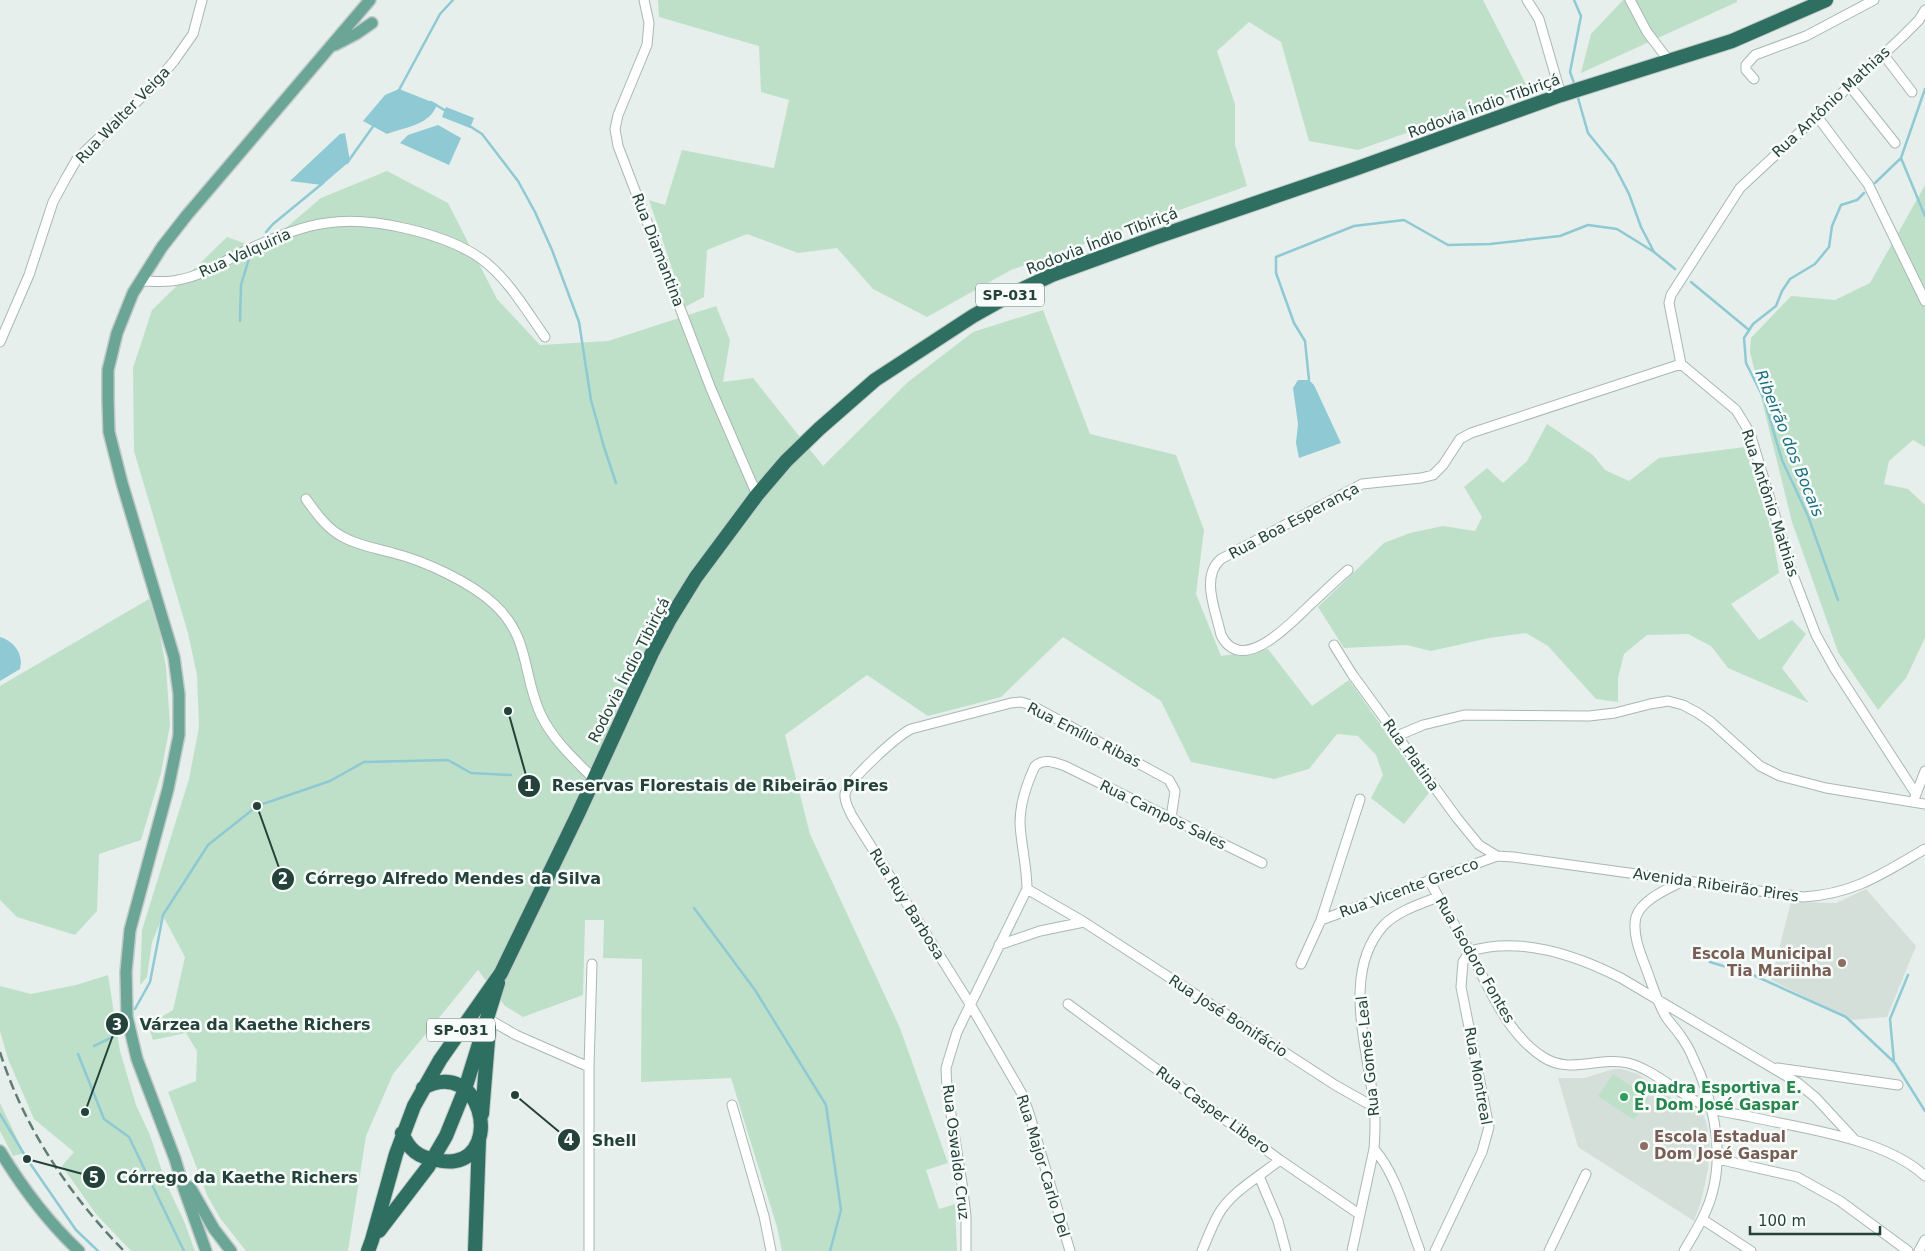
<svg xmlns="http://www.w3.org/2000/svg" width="1925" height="1251" viewBox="0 0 1925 1251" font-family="'DejaVu Sans',sans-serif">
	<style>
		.built { fill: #d4dfda }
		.green { fill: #bfe0c8 }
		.water { fill: #8ec9d4 }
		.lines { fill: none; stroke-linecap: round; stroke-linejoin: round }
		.stream { stroke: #8ec9d4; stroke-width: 2.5 }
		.minor-casing { stroke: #a8b8b2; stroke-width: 11 }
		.major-casing { stroke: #c2cac8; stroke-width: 14 }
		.highway-casing { stroke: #c2cac8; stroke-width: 16 }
		.minor { stroke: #fff; stroke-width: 9 }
		.major { stroke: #6aa596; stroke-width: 11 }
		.highway { stroke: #2f6f62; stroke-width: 14 }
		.rail { stroke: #5f7d75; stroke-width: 2.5; stroke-dasharray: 10 5; stroke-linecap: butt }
		.education-dot { fill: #8d6e63; stroke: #f7fbf9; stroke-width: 2 }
		.leisure-dot { fill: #2e9e5b; stroke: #f7fbf9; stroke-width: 2 }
		.labels { text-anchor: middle; stroke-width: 5; stroke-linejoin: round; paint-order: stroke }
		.shield { fill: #f7fbf9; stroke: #637a73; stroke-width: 1 }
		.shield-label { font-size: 14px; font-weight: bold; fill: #24423a }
		.street-label { font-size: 15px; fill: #24423a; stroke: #f7fbf9 }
		.education-label { font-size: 15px; font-weight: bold; fill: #785e54; stroke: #f7fbf9; text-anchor: end }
		.leisure-label { font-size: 15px; font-weight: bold; fill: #27864d; stroke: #f7fbf9; text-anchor: start }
		.water-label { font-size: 16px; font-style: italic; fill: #1c6f80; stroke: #f7fbf9 }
		.leader { fill: none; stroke: #24423a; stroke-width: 2 }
		.callout-dot { fill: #24423a; stroke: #f7fbf9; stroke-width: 2 }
		.mark-label { font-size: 15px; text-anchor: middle; font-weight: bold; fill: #fff }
		.callout-label { font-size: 16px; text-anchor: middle; font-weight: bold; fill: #24423a; stroke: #f7fbf9; stroke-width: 5; stroke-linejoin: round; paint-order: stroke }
	</style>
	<rect width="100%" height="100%" fill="#e6efeb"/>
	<!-- built -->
	<path class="built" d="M 1866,889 L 1916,946 L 1887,1017 L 1852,1020 L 1771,980 L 1791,902 L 1836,903 Z
		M 1614,1069 L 1622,1069 L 1638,1074 L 1674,1100 L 1703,1115 L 1706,1121 L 1710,1144 L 1708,1169 L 1701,1202 L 1694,1221 L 1578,1147 L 1558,1078 L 1584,1078 Z"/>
	<!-- green -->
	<path class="green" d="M 658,0 L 1483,0 L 1529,90 L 1358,150 L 1309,141 L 1281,42 L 1249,22 L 1217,51 L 1235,104 L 1235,145 L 1247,186 L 1011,270 L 927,317 L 873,289 L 837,248 L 798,253 L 747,234 L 707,250 L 704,297 L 685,307 L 649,200 L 665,205 L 682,150 L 774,168 L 789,100 L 761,92 L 759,46 L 659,17 Z
		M 1623,0 L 1737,0 L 1737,2 L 1581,73 L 1591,34 Z
		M 387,171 L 448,203 L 497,299 L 540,345 L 608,341 L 716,306 L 730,340 L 723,382 L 753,378 L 823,466 L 908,382 L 973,332 L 1043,310 L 1090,434 L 1176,455 L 1204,530 L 1196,594 L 1221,656 L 1268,649 L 1312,706 L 1349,680 L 1429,793 L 1404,824 L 1371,798 L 1383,775 L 1376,755 L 1358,736 L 1337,734 L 1309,769 L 1274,779 L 1191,762 L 1161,701 L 1063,637 L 1001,697 L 928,716 L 867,675 L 785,735 L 810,834 L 900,1028 L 948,1163 L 926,1170 L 939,1209 L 955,1204 L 957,1251 L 782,1251 L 777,1227 L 731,1078 L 641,1082 L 642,959 L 603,958 L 604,920 L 585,920 L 583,995 L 523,1017 L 505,1006 L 478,970 L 393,1074 L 366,1136 L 348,1251 L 246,1251 L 220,1218 L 207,1195 L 168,1092 L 196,1081 L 197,1051 L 186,1033 L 153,1040 L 148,1025 L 173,1010 L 185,957 L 163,916 L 152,942 L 147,977 L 140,985 L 142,930 L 189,779 L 199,727 L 197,675 L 188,633 L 134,451 L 133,368 L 152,310 L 227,237 L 261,249 L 321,198 Z
		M 1925,185 L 1925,447 L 1913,440 L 1889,461 L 1884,484 L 1908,489 L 1925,505 L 1925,638 L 1906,678 L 1878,710 L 1838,652 L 1792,522 L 1750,352 L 1751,338 L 1791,296 L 1835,300 L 1870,283 Z
		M 1547,424 L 1593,455 L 1605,470 L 1629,481 L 1659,458 L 1745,447 L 1772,532 L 1779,573 L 1731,604 L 1759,640 L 1792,620 L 1806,634 L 1782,668 L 1809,703 L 1728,668 L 1711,646 L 1688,634 L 1647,635 L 1624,654 L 1618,678 L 1618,702 L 1596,699 L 1548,646 L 1526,633 L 1489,638 L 1431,651 L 1407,645 L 1344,648 L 1318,607 L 1384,543 L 1410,533 L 1443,526 L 1475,531 L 1482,517 L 1464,487 L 1487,468 L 1503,483 L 1527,461 Z
		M 149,599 L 160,635 L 166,667 L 170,725 L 161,773 L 141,840 L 99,854 L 97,911 L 75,935 L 17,917 L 0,900 L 0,686 Z
		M 108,975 L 120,1051 L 136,1105 L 150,1135 L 166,1183 L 184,1221 L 195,1251 L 131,1251 L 96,1214 L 62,1166 L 74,1152 L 34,1119 L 8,1059 L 0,1031 L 0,986 L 31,994 L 76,985 Z
		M 1613,1074 L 1649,1098 L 1634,1120 L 1598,1096 Z
		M 0,1103 L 24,1153 L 13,1156 L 0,1131 Z"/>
	<!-- water -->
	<path class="water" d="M 399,89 L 437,104 C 431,125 405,127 387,134 L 363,121 L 385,95 Z
		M 446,107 L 474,118 L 470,128 L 442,117 Z
		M 438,125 L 461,138 L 449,165 L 400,143 L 408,135 Z
		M 345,133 L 350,161 L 322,185 L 290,181 L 340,134 Z
		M 1298,380 L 1309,380 L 1314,385 L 1341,443 L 1299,458 L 1296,443 L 1298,424 L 1293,388 Z
		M 0,637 C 14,641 24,654 20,669 L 0,681 Z"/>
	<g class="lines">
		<!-- stream -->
		<path class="stream" d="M 1574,83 L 1570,72 L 1581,16 L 1574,0
			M 399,90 L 440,14 L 453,0
			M 1578,98 L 1588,133 L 1614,165 L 1629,194 L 1641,227 L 1654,252 L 1675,269
			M 431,102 L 446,111
			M 468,125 L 482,134 L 518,181 L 535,212 L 552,250 L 579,322 L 591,400 L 604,447 L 616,483
			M 1901,158 L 1925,216
			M 347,163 L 374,125
			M 1875,183 L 1901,158 L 1925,89
			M 266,232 L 273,224 L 323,183
			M 1691,282 L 1749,330
			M 240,321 L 241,285 L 251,252
			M 1309,380 L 1305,341 L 1294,323 L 1276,273 L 1276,257 L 1354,226 L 1404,220 L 1448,245 L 1490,244 L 1560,236 L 1588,225 L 1617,229 L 1654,252
			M 1838,600 L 1808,516 L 1782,460 L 1764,399 L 1746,363 L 1744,338 L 1753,324 L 1776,306 L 1782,291 L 1790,279 L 1815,264 L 1829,247 L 1832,226 L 1841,205 L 1857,200 L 1864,193
			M 694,908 L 755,990 L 826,1105 L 841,1210 L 830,1251
			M 1710,962 L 1753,975 L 1846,1017 L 1895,1063 L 1925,1111
			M 135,1009 L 150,982 L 163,915 L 208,845 L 257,806 L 330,781 L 364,762 L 448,760 L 471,773 L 511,775
			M 94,1046 L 123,1032 L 125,1028
			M 78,1054 L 104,1119 L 129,1137 L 184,1251
			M 1894,1062 L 1890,1019 L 1908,975
			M 0,1114 L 27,1159 L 76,1230 L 98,1251"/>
		<defs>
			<path id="minor" d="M 644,0 L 649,23 L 647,45 L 618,115 L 615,129 L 618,146 L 711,389 L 757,495
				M 1527,0 L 1539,19 L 1561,95
				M 1630,0 L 1647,32 L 1669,61
				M 1883,54 L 1912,92
				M 1754,79 L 1746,70 L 1746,65 L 1755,55 L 1806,36 L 1874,0
				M 1849,85 L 1895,143
				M 1816,115 L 1868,184 L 1925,301
				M 140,281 C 152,281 166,283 178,280 C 207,275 231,256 258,245 C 279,236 303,226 327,223 C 370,216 444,233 480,258 C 507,277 526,310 545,337
				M 0,342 L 29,275 L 53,202 L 66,178 L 77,159 L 152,87 L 174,61 L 193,34 L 202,0
				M 306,499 C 316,513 327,529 343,537 C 359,546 376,548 393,553 C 425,561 470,582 494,604 C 531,638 522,675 541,715 C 553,740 574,759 594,779
				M 1348,570 C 1335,581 1323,593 1311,604 C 1292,622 1242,677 1221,635 C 1216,611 1200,577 1221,559 L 1362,484 L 1421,478 L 1433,475 L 1443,465 L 1460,439 L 1471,433 L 1681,364
				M 1334,645 L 1352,674 L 1457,818 L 1479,845 L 1497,856
				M 1397,736 L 1423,725 L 1464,715 L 1589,716 L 1615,713 L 1650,704 L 1668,701 L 1683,705 L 1698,713 L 1711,722 L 1760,766 L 1780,776 L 1826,788 L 1925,804
				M 1916,794 L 1835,669 L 1816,635 L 1793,575 L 1750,433 L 1736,410 L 1681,364 L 1669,303 L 1671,295 L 1740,188 L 1902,37 L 1919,20 L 1925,10
				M 1915,797 L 1925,771
				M 1429,880 C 1442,904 1457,928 1470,952 C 1490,989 1507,1034 1543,1057 C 1570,1075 1599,1056 1628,1063 C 1656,1070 1682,1098 1711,1108 C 1723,1113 1738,1114 1751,1117 C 1805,1129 1884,1138 1925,1176
				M 1683,881 C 1668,889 1642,899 1636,917 C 1632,933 1640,953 1646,968 C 1652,984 1657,1002 1666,1017 C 1670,1023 1676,1029 1680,1035 C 1685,1042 1690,1050 1693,1058 C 1712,1097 1724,1147 1713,1190 C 1708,1212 1695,1232 1684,1251
				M 1027,889 L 1084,922 L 1335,1085 L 1374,1107
				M 1321,920 L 1497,856 L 1513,857 L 1803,897 C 1854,894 1882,874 1925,849
				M 999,945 L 1040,931 L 1084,922
				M 1301,964 L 1321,920 L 1360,799
				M 1068,1004 L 1280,1160 L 1359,1214
				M 490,1020 L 516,1035 L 589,1067
				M 1777,1068 L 1898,1085
				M 732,1105 L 764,1216 L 771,1251
				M 1374,1149 C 1396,1173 1408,1220 1420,1251
				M 1718,1159 L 1797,1177 L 1840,1201 L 1908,1251
				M 1259,1176 L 1278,1221 L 1286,1251
				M 1702,1219 L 1751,1251
				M 589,1251 L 589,1067 L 592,964
				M 966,1251 L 966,1216 L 962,1183 L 947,1089 L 946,1068 L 957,1032 L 1027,889 C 1027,867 1021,845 1020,823 C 1020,804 1027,783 1035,766 C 1044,758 1054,762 1065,766 L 1262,863
				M 1070,1251 L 1029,1113 L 1022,1094 L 970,1004 L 852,816 C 849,809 844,802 845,794 C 848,780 897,736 911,729 L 1011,703 L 1021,702 L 1031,705 L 1169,780 L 1175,791 L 1171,818
				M 1202,1251 C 1207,1239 1212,1226 1218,1215 C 1231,1192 1260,1176 1280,1160
				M 1352,1251 L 1374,1149 C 1375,1135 1376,1121 1374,1107 C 1369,1051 1340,973 1384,925 C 1398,911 1420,904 1438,897
				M 1435,1251 L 1482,1152 L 1489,1127 L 1461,987 L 1463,962 L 1470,951 C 1520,936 1576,955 1621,978 L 1798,1083 L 1816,1098 L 1854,1139
				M 1549,1251 L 1586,1174
				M 1919,1251 L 1925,1240"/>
			<path id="major" d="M 335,45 L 356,34 L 372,23
				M 0,1151 C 22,1187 48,1222 79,1251
				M 190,1187 L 214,1229 L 231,1251
				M 206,1251 L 184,1189 L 175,1159 L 137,1059 L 127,1017 L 126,972 L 130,930 L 168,789 L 179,735 L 179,694 L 174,657 L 122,483 L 109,432 L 108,400 L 108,370 L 117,333 L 133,293 L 162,247 L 187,215 L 370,0"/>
			<path id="highway" d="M 482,1114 L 489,1028
				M 402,1133 C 409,1150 418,1157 436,1160 C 441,1161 449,1162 455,1161 C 502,1153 481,1057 423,1088
				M 379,1231 L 428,1167 L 446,1136 L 465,1089 L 498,983
				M 368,1251 L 372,1240 L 396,1154 L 414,1106 L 440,1060 L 501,973 L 578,814 L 652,653 L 670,619 L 696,577 L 757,495 L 786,461 L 819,429 L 875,380 L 973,316 L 1014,293 L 1052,275 L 1154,238 L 1352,170 L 1561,95 L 1732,41 L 1826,0
				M 475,1251 L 479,1139"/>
		</defs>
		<!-- minor casing -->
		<use href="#minor" class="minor-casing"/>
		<!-- major casing -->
		<use href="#major" class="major-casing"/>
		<!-- highway casing -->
		<use href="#highway" class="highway-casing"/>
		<!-- minor -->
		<use href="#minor" class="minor"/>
		<!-- major -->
		<use href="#major" class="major"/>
		<!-- highway -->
		<use href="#highway" class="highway"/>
		<!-- rail -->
		<path class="rail" d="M 0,1052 C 23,1126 70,1196 124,1251"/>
	</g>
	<!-- markers -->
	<g class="education-dot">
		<circle cx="1842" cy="963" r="5"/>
		<circle cx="1644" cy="1146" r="5"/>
	</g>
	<circle class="leisure-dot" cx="1624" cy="1097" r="5"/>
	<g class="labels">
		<!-- shield labels -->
		<g class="shield">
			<rect x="976" y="283.5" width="68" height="23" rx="4"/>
			<rect x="427" y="1018.5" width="68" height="23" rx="4"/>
		</g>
		<g class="shield-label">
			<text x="1010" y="300">SP-031</text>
			<text x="461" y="1035">SP-031</text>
		</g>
		<!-- street labels -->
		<g class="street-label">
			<text transform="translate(1831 102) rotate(-43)" y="5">Rua Antônio Mathias</text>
			<text transform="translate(1484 106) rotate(-20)" y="5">Rodovia Índio Tibiriçá</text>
			<text transform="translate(123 115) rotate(-46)" y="5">Rua Walter Veiga</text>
			<text transform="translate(1102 241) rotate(-21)" y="5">Rodovia Índio Tibiriçá</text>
			<text transform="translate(658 250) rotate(69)" y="5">Rua Diamantina</text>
			<text transform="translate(245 253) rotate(-24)" y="5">Rua Valquiria</text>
			<text transform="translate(1770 503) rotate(72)" y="5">Rua Antônio Mathias</text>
			<text transform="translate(1294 521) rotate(-28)" y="5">Rua Boa Esperança</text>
			<text transform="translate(629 670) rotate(-63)" y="5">Rodovia Índio Tibiriçá</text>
			<text transform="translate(1084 735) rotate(27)" y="5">Rua Emílio Ribas</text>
			<text transform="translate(1411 755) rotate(54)" y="5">Rua Platina</text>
			<text transform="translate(1163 815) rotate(26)" y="5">Rua Campos Sales</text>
			<text transform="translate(1716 885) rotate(8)" y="5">Avenida Ribeirão Pires</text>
			<text transform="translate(1409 888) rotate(-20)" y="5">Rua Vicente Grecco</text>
			<text transform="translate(907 904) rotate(58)" y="5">Rua Ruy Barbosa</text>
			<text transform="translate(1475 960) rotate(60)" y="5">Rua Isodoro Fontes</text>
			<text transform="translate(1228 1016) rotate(33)" y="5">Rua José Bonifácio</text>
			<text transform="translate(1368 1056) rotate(-96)" y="5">Rua Gomes Leal</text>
			<text transform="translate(1478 1076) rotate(80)" y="5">Rua Montreal</text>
			<text transform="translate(1213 1110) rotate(36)" y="5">Rua Casper Libero</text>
			<text transform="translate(956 1152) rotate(83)" y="5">Rua Oswaldo Cruz</text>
			<text transform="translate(1043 1166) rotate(73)" y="5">Rua Major Carlo Del</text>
		</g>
		<!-- education labels -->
		<g class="education-label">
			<text x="1832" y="959">Escola Municipal<tspan x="1832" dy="17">Tia Mariinha</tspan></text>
			<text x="1654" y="1142" text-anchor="start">Escola Estadual<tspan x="1654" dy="17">Dom José Gaspar</tspan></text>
		</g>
		<!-- leisure labels -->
		<g class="leisure-label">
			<text x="1634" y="1093">Quadra Esportiva E.<tspan x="1634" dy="17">E. Dom José Gaspar</tspan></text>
		</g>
		<!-- water labels -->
		<g class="water-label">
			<text transform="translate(1790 443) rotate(68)" y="6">Ribeirão dos Bocais</text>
		</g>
	</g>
	<!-- callouts -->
	<path class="leader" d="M508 711L529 786M257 806L283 879M85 1112L117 1024M515 1095L569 1140M27 1159L94 1177"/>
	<g class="callout-dot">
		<circle cx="508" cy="711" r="5"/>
		<circle cx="257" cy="806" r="5"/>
		<circle cx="85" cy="1112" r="5"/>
		<circle cx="515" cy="1095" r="5"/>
		<circle cx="27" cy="1159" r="5"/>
		<circle cx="529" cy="786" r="12"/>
		<circle cx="283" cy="879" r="12"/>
		<circle cx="117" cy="1024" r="12"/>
		<circle cx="569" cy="1140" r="12"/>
		<circle cx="94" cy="1177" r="12"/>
	</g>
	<g class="mark-label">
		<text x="529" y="791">1</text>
		<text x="283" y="884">2</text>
		<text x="117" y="1030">3</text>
		<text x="569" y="1145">4</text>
		<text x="94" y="1183">5</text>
	</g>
	<g class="callout-label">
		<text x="720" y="791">Reservas Florestais de Ribeirão Pires</text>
		<text x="453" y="884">Córrego Alfredo Mendes da Silva</text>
		<text x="255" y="1030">Várzea da Kaethe Richers</text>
		<text x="614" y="1146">Shell</text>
		<text x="237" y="1183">Córrego da Kaethe Richers</text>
	</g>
	<!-- scale -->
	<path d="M1750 1226v8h130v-8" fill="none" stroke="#24423a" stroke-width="2.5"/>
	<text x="1758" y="1226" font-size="15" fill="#24423a" stroke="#f7fbf9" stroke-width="4" paint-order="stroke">100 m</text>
</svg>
